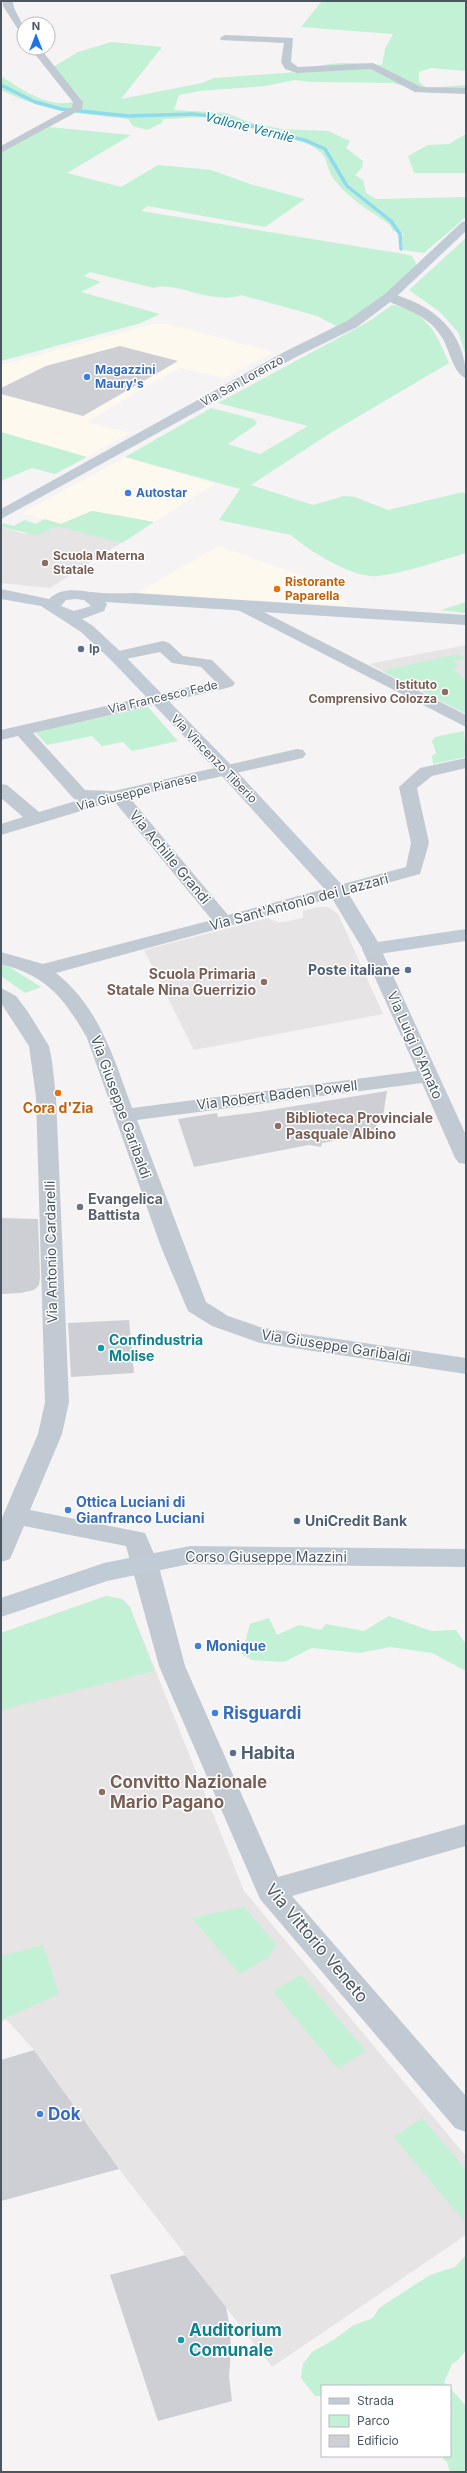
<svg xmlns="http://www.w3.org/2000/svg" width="467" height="2473" viewBox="0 0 467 2473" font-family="Inter,sans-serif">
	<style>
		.commercial { fill: #fdf9ef }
		.education { fill: #e6e4e5 }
		.green { fill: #c3f1d5 }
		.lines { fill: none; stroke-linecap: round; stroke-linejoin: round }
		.stream { stroke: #90daee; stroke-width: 3.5 }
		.building { fill: #cdcfd5 }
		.street { fill: #c1cad2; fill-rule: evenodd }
		.secondary { fill: #c1cbd6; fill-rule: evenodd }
		.shop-dot { fill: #3f7fe0; stroke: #fff; stroke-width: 1.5 }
		.education-dot { fill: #8d6e63; stroke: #fff; stroke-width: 1.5 }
		.food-dot { fill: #e8710a; stroke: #fff; stroke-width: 1.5 }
		.service-dot { fill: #5c6f8a; stroke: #fff; stroke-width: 1.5 }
		.worship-dot { fill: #6b7280; stroke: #fff; stroke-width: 1.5 }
		.culture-dot { fill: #0f9aa8; stroke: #fff; stroke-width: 1.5 }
		.labels { text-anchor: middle; stroke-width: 3; stroke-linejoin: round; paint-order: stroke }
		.far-shop-label { font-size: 12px; font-weight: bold; fill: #366cbe; stroke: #fff; text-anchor: start }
		.far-street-label { font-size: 12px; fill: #4a5661; stroke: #fff }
		.far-education-label { font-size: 12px; font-weight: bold; fill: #785e54; stroke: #fff; text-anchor: start }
		.far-food-label { font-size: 12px; font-weight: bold; fill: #c56008; stroke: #fff; text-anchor: start }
		.far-service-label { font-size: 12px; font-weight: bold; fill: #4e5e75; stroke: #fff; text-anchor: start }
		.far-water-label { font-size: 13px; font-style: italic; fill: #0c7c9b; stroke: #fff }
		.street-label { font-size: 14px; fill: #4a5661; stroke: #fff }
		.service-label { font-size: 14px; font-weight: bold; fill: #4e5e75; stroke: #fff; text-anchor: end }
		.education-label { font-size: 14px; font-weight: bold; fill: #785e54; stroke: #fff; text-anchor: end }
		.food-label { font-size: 14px; font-weight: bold; fill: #c56008; stroke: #fff }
		.worship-label { font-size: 14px; font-weight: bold; fill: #5b616d; stroke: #fff; text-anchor: start }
		.culture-label { font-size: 14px; font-weight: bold; fill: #0d838f; stroke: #fff; text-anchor: start }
		.shop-label { font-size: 14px; font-weight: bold; fill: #366cbe; stroke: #fff; text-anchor: start }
		.near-shop-label { font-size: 17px; font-weight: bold; fill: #366cbe; stroke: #fff; text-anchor: start }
		.near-service-label { font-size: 17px; font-weight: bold; fill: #4e5e75; stroke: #fff; text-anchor: start }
		.near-education-label { font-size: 17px; font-weight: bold; fill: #785e54; stroke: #fff; text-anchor: start }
		.near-street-label { font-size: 17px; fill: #4a5661; stroke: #fff }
		.near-culture-label { font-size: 17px; font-weight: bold; fill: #0d838f; stroke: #fff; text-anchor: start }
	</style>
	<rect width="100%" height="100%" fill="#f5f3f3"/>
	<!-- commercial -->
	<path class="commercial" d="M 153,324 L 168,324 L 274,352 L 224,378 L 180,368 L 150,384 L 88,422 L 130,433 L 87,457 L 1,432 L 1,365 Z
		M 125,457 L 215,484 L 154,522 L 92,511 L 61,524 L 22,513 Z
		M 219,546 L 331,586 L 348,606 L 137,593 Z"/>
	<!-- education -->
	<path class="education" d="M 92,511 L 154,522 L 50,588 L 1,583 L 1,527 L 25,534 L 61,524 Z
		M 466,645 L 466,714 L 369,664 Z
		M 317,907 L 328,907 L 338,914 L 383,1014 L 194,1050 L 144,950 L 268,918 L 279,923 L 303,918 L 303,911 Z
		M 106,1596 L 122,1599 L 130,1607 L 244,1891 L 466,2156 L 466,2235 L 272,2367 L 119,2169 L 34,2050 L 7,2020 L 1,2021 L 1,1633 Z"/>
	<!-- green -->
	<path class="green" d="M 322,1 L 466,1 L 466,71 L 431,68 L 419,72 L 419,82 L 427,88 L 466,85 L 466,93 L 429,93 L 393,83 L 313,82 L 295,80 L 265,86 L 199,91 L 179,95 L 174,110 L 227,113 L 248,122 L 282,129 L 328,131 L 350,141 L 346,148 L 363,161 L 362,168 L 355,175 L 363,180 L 366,193 L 376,199 L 466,197 L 466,217 L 424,253 L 403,250 L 402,235 L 405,234 L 393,231 L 390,225 C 372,212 351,200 337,183 C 320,163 336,157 304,142 L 219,119 L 203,117 L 163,119 L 162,123 L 147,130 L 133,126 L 128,119 C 83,114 42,111 1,90 L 1,76 C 20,89 51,110 75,101 L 83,105 L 80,97 L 53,67 L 78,52 L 111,42 L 162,47 L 121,99 L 202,83 L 214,78 L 298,72 C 326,61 353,62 382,65 L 385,49 L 393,34 L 301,27 Z
		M 49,127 L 131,135 L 67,173 L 121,187 L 158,165 L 211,170 L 253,185 L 305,199 L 265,227 L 148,206 L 141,211 L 404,254 L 412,256 L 417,266 L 385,297 L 338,327 L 317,316 L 241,295 C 213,306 175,280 154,288 L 90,272 L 84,276 L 101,282 L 81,292 L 160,314 L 141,323 L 1,361 L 1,153 Z
		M 464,135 L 466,135 L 466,173 L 414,173 L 408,156 L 428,145 L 449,144 Z
		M 466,238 L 466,356 L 458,332 L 440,312 L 409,290 Z
		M 392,305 C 427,311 436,333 449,363 L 332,432 L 251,485 L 313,505 L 344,496 L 355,497 L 388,510 L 463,492 L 466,494 L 466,553 C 438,561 406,573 377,576 C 355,579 307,550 291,535 L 219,520 L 240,489 L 125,457 L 211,408 L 254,419 L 257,424 L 228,444 L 260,454 L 308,426 L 218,403 L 368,322 Z
		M 1,432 L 87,457 L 55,474 L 32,468 L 1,481 Z
		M 92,511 L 154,522 L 122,543 L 57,526 L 36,535 L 1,527 L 3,523 L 14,526 L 24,520 L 36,524 L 45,519 L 61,524 Z
		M 466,602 L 466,613 L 441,610 Z
		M 458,654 L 465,659 L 453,661 L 459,667 L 453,669 L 466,681 L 466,714 L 382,671 Z
		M 148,707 L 178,741 L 132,751 L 123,742 L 102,746 L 92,736 L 47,745 L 35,732 Z
		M 464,731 L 466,757 L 433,764 L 432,756 L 436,753 L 432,741 L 435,737 Z
		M 1,964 L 5,964 L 41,987 L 25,993 L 1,976 Z
		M 106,1596 L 122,1599 L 130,1607 L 154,1671 L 1,1710 L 1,1633 Z
		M 389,1616 L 431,1631 L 456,1630 L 466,1644 L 466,1671 L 432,1653 L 390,1647 L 360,1653 L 312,1648 L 284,1662 L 252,1660 L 242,1654 L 250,1624 L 269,1618 L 277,1635 L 299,1625 L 321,1630 L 326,1624 L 364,1631 Z
		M 244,1907 L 276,1944 L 269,1957 L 240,1974 L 192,1918 Z
		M 43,1945 L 59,1994 L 1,2020 L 1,1956 Z
		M 301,1975 L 366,2051 L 338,2069 L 273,1991 Z
		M 422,2118 L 466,2170 L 464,2221 L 394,2137 Z
		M 466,2255 L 466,2350 L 458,2360 L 452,2364 L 444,2382 L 448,2386 L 322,2386 L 322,2396 L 315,2396 L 301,2378 L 303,2364 L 312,2352 L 335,2339 L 352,2326 L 373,2318 L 379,2308 L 430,2275 L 455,2267 Z
		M 450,2388 L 466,2406 L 466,2472 L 450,2472 L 447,2462 L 441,2456 L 450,2456 Z"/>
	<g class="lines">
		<!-- stream -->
		<path class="stream" d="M 1,85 L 35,102 L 61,109 L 128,116 L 193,114 L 218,117 L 307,141 L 325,149 L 347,186 L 391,221 L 400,234 L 401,249"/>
	</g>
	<!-- building -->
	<path class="building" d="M 120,346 L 178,361 L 83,416 L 1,394 L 1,388 L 46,366 Z
		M 387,1091 L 383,1116 L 371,1134 L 365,1138 L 358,1137 L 322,1143 L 321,1147 L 309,1145 L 194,1167 L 178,1119 L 217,1113 L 218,1117 L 258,1112 Z
		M 1,1218 L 38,1219 L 40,1277 L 39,1285 L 34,1290 L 21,1293 L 1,1294 Z
		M 129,1320 L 134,1373 L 71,1377 L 68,1323 Z
		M 34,2050 L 119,2169 L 1,2201 L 1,2060 Z
		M 185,2255 L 226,2307 L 230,2328 L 231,2352 L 229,2376 L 232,2401 L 158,2421 L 110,2275 Z"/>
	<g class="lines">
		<!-- street -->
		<path class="street" d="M 3,1 L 13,1 C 13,13 24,19 24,35 L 21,34 L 3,6 Z
			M 225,35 L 293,38 L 291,62 L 298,67 L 373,63 L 421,87 L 466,88 L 466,94 L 415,92 L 371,69 L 297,73 L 285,69 L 281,62 L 284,43 L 221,40 L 220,38 Z
			M 30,48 L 40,48 L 83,102 L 82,109 L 1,153 L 1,146 L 72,107 L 73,102 Z
			M 389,293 C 432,304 466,331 466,378 C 454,375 449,349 443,339 C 430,316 407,310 385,300 L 383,297 L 385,294 Z
			M 242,601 L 466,715 L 466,727 L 236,609 L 234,606 Z
			M 163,641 L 169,643 L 183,656 L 212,660 L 235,683 L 233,686 L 227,688 L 33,733 L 85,790 L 114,791 L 297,749 L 303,750 L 306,754 L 303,758 L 129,797 L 228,915 L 406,867 L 411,843 L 399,787 L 420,768 L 466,758 L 466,768 L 432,776 L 417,788 L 429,843 L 420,874 L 56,973 C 99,1007 114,1058 132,1108 L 417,1071 L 362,949 L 365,945 L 379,945 L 466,1135 L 466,1164 L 459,1163 L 455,1158 L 422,1083 L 137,1120 L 206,1302 L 228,1316 L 263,1328 L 466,1358 L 466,1374 L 260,1343 L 212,1326 L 188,1311 L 161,1247 L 87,1038 C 64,998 47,976 1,964 L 1,952 L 43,964 L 212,920 L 114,801 L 1,835 L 1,824 L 23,817 L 1,798 L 1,784 L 7,785 L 39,812 L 79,800 L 74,799 L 18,736 L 1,740 L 1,730 L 215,681 L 201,667 L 172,663 L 160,652 L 116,661 L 108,656 L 110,653 Z
			M 1,988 L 16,996 L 28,1012 L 49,1046 L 52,1061 L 56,1097 L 69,1402 L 62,1434 L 30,1510 L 145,1533 L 158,1563 L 185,1666 L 278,1877 L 466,1824 L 466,1846 L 292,1896 L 466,2096 L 466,2132 L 455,2128 L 260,1899 L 159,1666 L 126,1546 L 24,1526 L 10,1559 L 1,1562 L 1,1520 L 38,1434 L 45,1402 L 36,1097 L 29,1046 L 1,1003 Z"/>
		<!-- secondary -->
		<path class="secondary" d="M 466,221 L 466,231 L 393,300 L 357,327 L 296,357 L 1,519 L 1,509 L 286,351 L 347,321 L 385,294 L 462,222 Z
			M 1,589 L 49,599 C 61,587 77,590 91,592 C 106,594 121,593 136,593 L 466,615 L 466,625 L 105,602 L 107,604 L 104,611 L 82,619 L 93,626 L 122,653 L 232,766 L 345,888 L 378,942 L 466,929 L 466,941 L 372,955 L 365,953 L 330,895 L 220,774 L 110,659 L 81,632 L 41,606 L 1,599 ZM 75,599 L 84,600 L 91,606 L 74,611 L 61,606 L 66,600 Z
			M 190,1546 L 466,1549 L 466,1567 L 190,1564 L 107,1581 L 1,1617 L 1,1598 L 104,1563 Z"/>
	</g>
	<!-- markers -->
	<g class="shop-dot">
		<circle cx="87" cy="377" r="4"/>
		<circle cx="128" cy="493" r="4"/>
		<circle cx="68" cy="1510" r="4"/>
		<circle cx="198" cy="1646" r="4"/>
		<circle cx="215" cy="1713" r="4"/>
		<circle cx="40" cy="2114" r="4"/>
	</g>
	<g class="education-dot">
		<circle cx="45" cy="563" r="4"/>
		<circle cx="445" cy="692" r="4"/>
		<circle cx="264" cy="982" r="4"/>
		<circle cx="278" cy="1126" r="4"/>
		<circle cx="102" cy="1792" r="4"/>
	</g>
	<g class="food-dot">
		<circle cx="277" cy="589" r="4"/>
		<circle cx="58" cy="1093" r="4"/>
	</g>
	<g class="service-dot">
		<circle cx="81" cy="649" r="4"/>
		<circle cx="408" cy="970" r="4"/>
		<circle cx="297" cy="1521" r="4"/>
		<circle cx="233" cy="1753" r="4"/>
	</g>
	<circle class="worship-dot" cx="80" cy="1207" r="4"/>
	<g class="culture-dot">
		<circle cx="101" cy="1348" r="4"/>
		<circle cx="181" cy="2340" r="4"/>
	</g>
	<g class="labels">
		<!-- far-shop labels -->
		<g class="far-shop-label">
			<text x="95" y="374">Magazzini<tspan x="95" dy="14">Maury's</tspan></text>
			<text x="136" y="497">Autostar</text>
		</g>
		<!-- far-street labels -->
		<g class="far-street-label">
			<text transform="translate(242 381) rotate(-29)" y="4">Via San Lorenzo</text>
			<text transform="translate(163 697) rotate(-13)" y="4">Via Francesco Fede</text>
			<text transform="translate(214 759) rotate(46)" y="4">Via Vincenzo Tiberio</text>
			<text transform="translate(137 792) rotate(-14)" y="4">Via Giuseppe Pianese</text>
		</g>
		<!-- far-education labels -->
		<g class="far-education-label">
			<text x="53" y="560">Scuola Materna<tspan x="53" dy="14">Statale</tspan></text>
			<text x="437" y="689" text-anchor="end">Istituto<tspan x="437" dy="14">Comprensivo Colozza</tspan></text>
		</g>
		<!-- far-food labels -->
		<g class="far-food-label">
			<text x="285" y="586">Ristorante<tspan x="285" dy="14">Paparella</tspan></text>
		</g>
		<!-- far-service labels -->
		<g class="far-service-label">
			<text x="89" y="653">Ip</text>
		</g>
		<!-- far-water labels -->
		<g class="far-water-label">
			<text transform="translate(250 127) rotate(14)" y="5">Vallone Vernile</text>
		</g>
		<!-- street labels -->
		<g class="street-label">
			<text transform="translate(170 857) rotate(50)" y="5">Via Achille Grandi</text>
			<text transform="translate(299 902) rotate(-15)" y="5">Via Sant'Antonio dei Lazzari</text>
			<text transform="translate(415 1045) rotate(66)" y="5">Via Luigi D'Amato</text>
			<text transform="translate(277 1095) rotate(-7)" y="5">Via Robert Baden Powell</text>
			<text transform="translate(121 1107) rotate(70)" y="5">Via Giuseppe Garibaldi</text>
			<text transform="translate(51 1252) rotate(-91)" y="5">Via Antonio Cardarelli</text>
			<text transform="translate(336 1346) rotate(9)" y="5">Via Giuseppe Garibaldi</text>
			<text x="266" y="1562">Corso Giuseppe Mazzini</text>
		</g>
		<!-- service labels -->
		<g class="service-label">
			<text x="400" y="975">Poste italiane</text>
			<text x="305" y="1526" text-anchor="start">UniCredit Bank</text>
		</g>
		<!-- education labels -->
		<g class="education-label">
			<text x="256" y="979">Scuola Primaria<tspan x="256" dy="16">Statale Nina Guerrizio</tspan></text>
			<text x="286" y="1123" text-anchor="start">Biblioteca Provinciale<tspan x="286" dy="16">Pasquale Albino</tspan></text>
		</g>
		<!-- food labels -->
		<g class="food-label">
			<text x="58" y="1113">Cora d'Zia</text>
		</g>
		<!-- worship labels -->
		<g class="worship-label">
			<text x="88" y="1204">Evangelica<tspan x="88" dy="16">Battista</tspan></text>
		</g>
		<!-- culture labels -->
		<g class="culture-label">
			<text x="109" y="1345">Confindustria<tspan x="109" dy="16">Molise</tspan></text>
		</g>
		<!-- shop labels -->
		<g class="shop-label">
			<text x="76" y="1507">Ottica Luciani di<tspan x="76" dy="16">Gianfranco Luciani</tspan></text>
			<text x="206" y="1651">Monique</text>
		</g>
		<!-- near-shop labels -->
		<g class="near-shop-label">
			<text x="223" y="1719">Risguardi</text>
			<text x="48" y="2120">Dok</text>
		</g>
		<!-- near-service labels -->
		<g class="near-service-label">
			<text x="241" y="1759">Habita</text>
		</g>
		<!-- near-education labels -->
		<g class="near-education-label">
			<text x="110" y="1788">Convitto Nazionale<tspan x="110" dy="20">Mario Pagano</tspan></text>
		</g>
		<!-- near-street labels -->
		<g class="near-street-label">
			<text transform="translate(317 1943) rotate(50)" y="6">Via Vittorio Veneto</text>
		</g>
		<!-- near-culture labels -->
		<g class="near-culture-label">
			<text x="189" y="2336">Auditorium<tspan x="189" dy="20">Comunale</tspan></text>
		</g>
	</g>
	<!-- border -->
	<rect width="467" height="2473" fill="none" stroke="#4a5661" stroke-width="4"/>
	<!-- legend -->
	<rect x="321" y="2385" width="130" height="72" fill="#ffffff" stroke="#b7bbc0"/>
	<rect x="329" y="2398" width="20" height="6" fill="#c1cbd6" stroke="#b7bbc0"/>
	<text x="357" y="2405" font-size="12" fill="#4a5661">Strada</text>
	<rect x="329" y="2415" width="20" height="12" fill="#c3f1d5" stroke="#b7bbc0"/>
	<text x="357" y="2425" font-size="12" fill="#4a5661">Parco</text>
	<rect x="329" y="2435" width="20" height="12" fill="#cdcfd5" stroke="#b7bbc0"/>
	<text x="357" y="2445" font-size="12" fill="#4a5661">Edificio</text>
	<!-- north arrow -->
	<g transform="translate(36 36)"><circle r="19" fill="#ffffff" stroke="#b7bbc0"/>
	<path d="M0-3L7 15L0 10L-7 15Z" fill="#1a73e8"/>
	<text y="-6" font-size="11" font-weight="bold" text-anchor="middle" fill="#4a5661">N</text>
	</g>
</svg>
